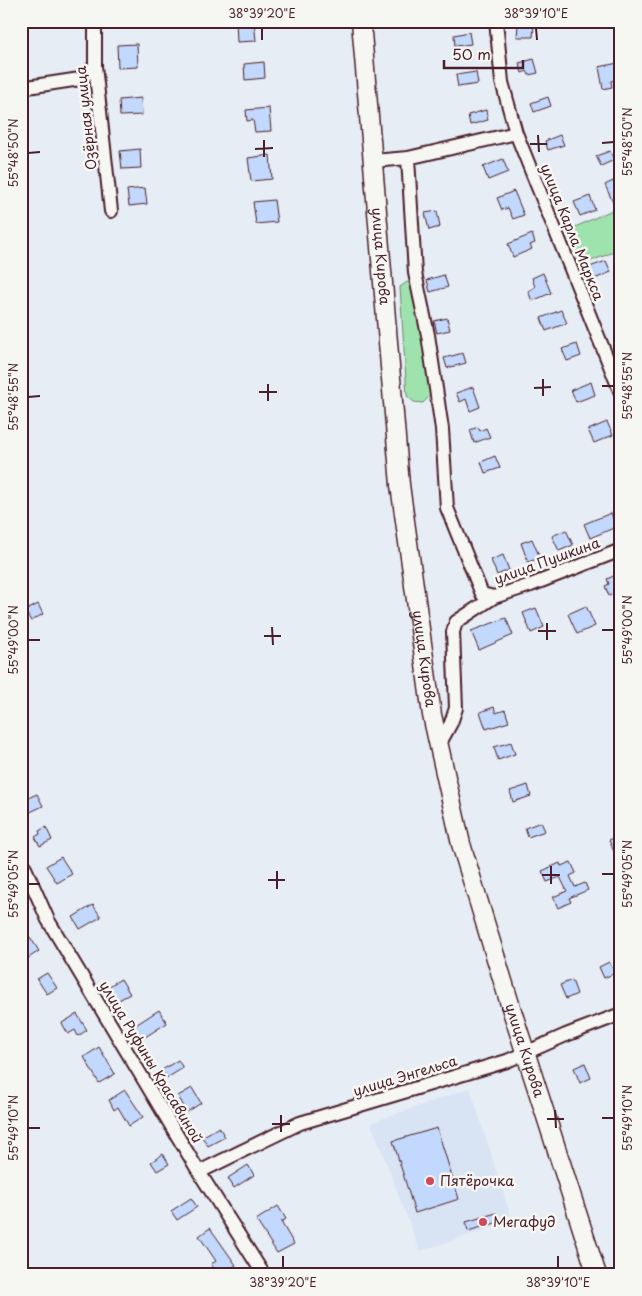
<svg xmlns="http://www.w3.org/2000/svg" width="642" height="1296" viewBox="0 0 642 1296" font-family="'Playpen Sans',sans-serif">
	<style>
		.built { fill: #d8e3f3 }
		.green { fill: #9ee3ae; stroke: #74816c }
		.building { fill: #c2d8fc; stroke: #4a1f2b }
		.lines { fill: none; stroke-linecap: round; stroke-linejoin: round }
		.street-casing { stroke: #4a1f2b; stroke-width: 16 }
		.secondary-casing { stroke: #4a1f2b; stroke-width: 21 }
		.street { stroke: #f6f6f2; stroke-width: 12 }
		.secondary { stroke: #f6f6f2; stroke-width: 18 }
		.ticks { fill: none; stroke: #4a1f2b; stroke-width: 2 }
		.poi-dot { fill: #d1495b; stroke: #f6f6f2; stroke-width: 2 }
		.labels { text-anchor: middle; stroke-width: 5; stroke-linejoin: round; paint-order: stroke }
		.street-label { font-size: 14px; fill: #4a1f2b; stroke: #f6f6f2 }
		.poi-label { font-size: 14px; fill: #4a1f2b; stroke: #f6f6f2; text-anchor: start }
		.neatline { fill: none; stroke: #4a1f2b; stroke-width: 2 }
		.ticks-label { font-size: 12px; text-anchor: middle; fill: #4a1f2b }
	</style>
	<rect width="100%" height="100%" fill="#e6edf5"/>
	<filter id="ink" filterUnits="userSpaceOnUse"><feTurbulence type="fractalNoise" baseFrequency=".02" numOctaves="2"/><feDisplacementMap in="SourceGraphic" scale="10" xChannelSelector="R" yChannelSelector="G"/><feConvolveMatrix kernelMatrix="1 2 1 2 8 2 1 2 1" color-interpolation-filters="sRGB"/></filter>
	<g filter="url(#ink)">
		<!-- built -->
		<path class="built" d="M 470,1088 L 512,1221 L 420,1251 L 371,1123 Z"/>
		<!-- green -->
		<path class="green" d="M 621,206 L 621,249 L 579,266 L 573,228 Z
			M 407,282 L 413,285 L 424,335 L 431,395 L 423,403 L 414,402 L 407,396 L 400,287 Z"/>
		<!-- building -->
		<path class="building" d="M 236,21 L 254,21 L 256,41 L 237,42 Z
			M 518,25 L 534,26 L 533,37 L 517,37 Z
			M 469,32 L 471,44 L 455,46 L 454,35 Z
			M 137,44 L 138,67 L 118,68 L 117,45 Z
			M 534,59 L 538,73 L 529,75 L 527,71 L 522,73 L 519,63 Z
			M 264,62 L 265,78 L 245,80 L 244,64 Z
			M 618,63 L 621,79 L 611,81 L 612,87 L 603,89 L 599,67 Z
			M 476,72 L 478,84 L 458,87 L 456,75 Z
			M 548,97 L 551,106 L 534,112 L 531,103 Z
			M 141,98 L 142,115 L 120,116 L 119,100 Z
			M 269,108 L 271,131 L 255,132 L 253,120 L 247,121 L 246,110 Z
			M 486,110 L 488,120 L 470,125 L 468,115 Z
			M 560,135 L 564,145 L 548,150 L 545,141 Z
			M 140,149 L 141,168 L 122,169 L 120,151 Z
			M 610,151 L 614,160 L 601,166 L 596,156 Z
			M 270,155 L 272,179 L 251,181 L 248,158 Z
			M 503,159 L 508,172 L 488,180 L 483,167 Z
			M 613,181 L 616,187 L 621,185 L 621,220 L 605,185 Z
			M 145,188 L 147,204 L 129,206 L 127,190 Z
			M 514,191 L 524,215 L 513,219 L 508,208 L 502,210 L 497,198 Z
			M 590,196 L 595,210 L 580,216 L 574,202 Z
			M 274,200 L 277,222 L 256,224 L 253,202 Z
			M 437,211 L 440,227 L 429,230 L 425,213 Z
			M 532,234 L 535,243 L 530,245 L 532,249 L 513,257 L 508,244 Z
			M 606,261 L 611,272 L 592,280 L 587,268 Z
			M 543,273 L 551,293 L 532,301 L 528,291 L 535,287 L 532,278 Z
			M 444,275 L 448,287 L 430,292 L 427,280 Z
			M 561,310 L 567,323 L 546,331 L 541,318 Z
			M 447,318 L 450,330 L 437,333 L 434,321 Z
			M 577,344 L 581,356 L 567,361 L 562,349 Z
			M 463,353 L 466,363 L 447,368 L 444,358 Z
			M 591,382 L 595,395 L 576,402 L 571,390 Z
			M 473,387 L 480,407 L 470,411 L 466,399 L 460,402 L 456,393 Z
			M 607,422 L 613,435 L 594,443 L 588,430 Z
			M 478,427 L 480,431 L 486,428 L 490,437 L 474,443 L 470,430 Z
			M 495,456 L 500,468 L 485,473 L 481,462 Z
			M 611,513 L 616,527 L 590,538 L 584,524 Z
			M 566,530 L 573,545 L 559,551 L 552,536 Z
			M 532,539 L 540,558 L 528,562 L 521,543 Z
			M 503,555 L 509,570 L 497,575 L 491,560 Z
			M 618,574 L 621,590 L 609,596 L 605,586 L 609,584 L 607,579 Z
			M 38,604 L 43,614 L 31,621 L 25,611 Z
			M 586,606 L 595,626 L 577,634 L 568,614 Z
			M 536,608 L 544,627 L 531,633 L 523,613 Z
			M 506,618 L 513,635 L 479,650 L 471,631 Z
			M 494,707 L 496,713 L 505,710 L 509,722 L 486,729 L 480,712 Z
			M 511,742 L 515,754 L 498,760 L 494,747 Z
			M 528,785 L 531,796 L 513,802 L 510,791 Z
			M 37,794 L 43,806 L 26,814 L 21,801 Z
			M 541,822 L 545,831 L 528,837 L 525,828 Z
			M 46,827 L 52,840 L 40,846 L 35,837 L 40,834 L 39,831 Z
			M 621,835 L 621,868 L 609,840 Z
			M 61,857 L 72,874 L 57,883 L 46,866 Z
			M 571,862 L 576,873 L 570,876 L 575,887 L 585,883 L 588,890 L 569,898 L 571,902 L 558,908 L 553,897 L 567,891 L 560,877 L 547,882 L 542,871 L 560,863 L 561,866 Z
			M 93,905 L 101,917 L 80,929 L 73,917 Z
			M 30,937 L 39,951 L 21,963 L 21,943 Z
			M 609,962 L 615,973 L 604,978 L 599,967 Z
			M 47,973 L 57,988 L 47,994 L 37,979 Z
			M 121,979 L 130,994 L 117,1001 L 109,986 Z
			M 572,980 L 577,994 L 566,999 L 560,985 Z
			M 159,1010 L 167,1023 L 142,1039 L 134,1026 Z
			M 77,1014 L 87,1030 L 78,1036 L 75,1030 L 68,1034 L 62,1023 Z
			M 99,1047 L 115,1074 L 99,1083 L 84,1057 Z
			M 178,1060 L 183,1068 L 167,1078 L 162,1070 Z
			M 585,1063 L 591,1078 L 580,1083 L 574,1068 Z
			M 192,1088 L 201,1103 L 187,1112 L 178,1096 Z
			M 125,1090 L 143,1117 L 129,1126 L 118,1107 L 114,1110 L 109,1100 Z
			M 219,1127 L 225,1137 L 208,1146 L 202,1137 Z
			M 437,1128 L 459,1199 L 415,1213 L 393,1141 Z
			M 163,1154 L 169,1164 L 157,1171 L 151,1162 Z
			M 248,1165 L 254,1175 L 234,1188 L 228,1178 Z
			M 191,1198 L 197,1207 L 177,1220 L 171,1211 Z
			M 278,1206 L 286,1219 L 281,1222 L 294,1244 L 277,1253 L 256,1220 Z
			M 496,1213 L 499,1222 L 468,1231 L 466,1222 Z
			M 210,1228 L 236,1265 L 221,1275 L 218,1275 L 211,1264 L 216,1261 L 199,1236 Z"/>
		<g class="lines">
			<defs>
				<path id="street" d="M 95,21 L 95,66 L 111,211
					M 496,21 L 502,82 L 516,133 L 621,393
					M 21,88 L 80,79 L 95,66
					M 408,158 L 415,273 L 428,335 L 442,429 L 447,508 L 482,594 L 494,597 L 531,585 L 621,550
					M 373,161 L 408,158 L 516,133
					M 439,745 L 451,723 L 456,708 L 453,632 L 456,622 L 494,597
					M 21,859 L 48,920 L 199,1172 L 264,1275
					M 199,1172 L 300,1123 L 507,1061 L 566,1035 L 621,1014"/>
				<g id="secondary">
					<path id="s1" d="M 361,21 L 400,485 L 432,715 L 461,844 L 513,1014 L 597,1275"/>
				</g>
			</defs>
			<!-- street casing -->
			<use href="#street" class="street-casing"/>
			<!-- secondary casing -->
			<use href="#secondary" class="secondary-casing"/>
			<!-- street -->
			<use href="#street" class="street"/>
			<!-- secondary -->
			<use href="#secondary" class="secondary"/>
		</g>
	</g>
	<!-- ticks -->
	<path class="ticks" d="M 262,28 L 262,40M 536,28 L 537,40M 538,135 L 539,152M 264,140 L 264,157M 602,143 L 614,142M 530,144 L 547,144M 255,149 L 273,148M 28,153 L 40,152M 543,379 L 543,396M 268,384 L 268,401M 602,386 L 614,386M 534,388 L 551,387M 259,392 L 277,392M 28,397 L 40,396M 547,623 L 547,640M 272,627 L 273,645M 602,630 L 614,630M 538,631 L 556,631M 264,636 L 281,636M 28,640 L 40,640M 551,866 L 551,884M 277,871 L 277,889M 602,874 L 614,874M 542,875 L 560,875M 268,880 L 285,880M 28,884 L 40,884M 555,1110 L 556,1128M 281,1115 L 281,1132M 602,1118 L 614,1118M 547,1119 L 564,1119M 272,1124 L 290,1124M 28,1128 L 40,1128M 283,1256 L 283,1268M 558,1256 L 558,1268"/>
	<!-- markers -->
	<g class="poi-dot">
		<circle cx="430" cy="1181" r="5"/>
		<circle cx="483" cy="1222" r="5"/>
	</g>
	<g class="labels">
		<!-- street labels -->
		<g class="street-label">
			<text transform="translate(86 118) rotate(-96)" y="5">Озёрная улица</text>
			<text transform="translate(572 232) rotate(68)" y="5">улица Карла Маркса</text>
			<text dy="5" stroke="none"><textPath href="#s1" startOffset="236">улица Кирова</textPath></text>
			<text transform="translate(547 561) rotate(-20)" y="5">улица Пушкина</text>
			<text dy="5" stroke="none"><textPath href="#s1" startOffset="641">улица Кирова</textPath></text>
			<text dy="5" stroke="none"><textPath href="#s1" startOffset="1046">улица Кирова</textPath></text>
			<text transform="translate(151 1062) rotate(59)" y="5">улица Руфины Красавиной</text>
			<text transform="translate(405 1076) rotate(-17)" y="5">улица Энгельса</text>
		</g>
		<!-- poi labels -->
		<g class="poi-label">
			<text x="440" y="1186">Пятёрочка</text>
			<text x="493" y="1227">Мегафуд</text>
		</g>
	</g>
	<!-- margin -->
	<rect width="642" height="1296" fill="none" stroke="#f6f6f2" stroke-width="55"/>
	<!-- scale -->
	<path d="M444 60v8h79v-8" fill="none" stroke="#4a1f2b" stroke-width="2.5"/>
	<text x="452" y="60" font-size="15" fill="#4a1f2b" stroke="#f6f6f2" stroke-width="4" paint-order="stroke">50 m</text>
	<rect x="28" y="28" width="586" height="1240" class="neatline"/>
	<g class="ticks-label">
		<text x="262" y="18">38°39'20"E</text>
		<text x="536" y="18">38°39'10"E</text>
		<text transform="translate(628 142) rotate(-90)" y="4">55°48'50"N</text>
		<text transform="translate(14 153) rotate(-90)" y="4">55°48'50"N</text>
		<text transform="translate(628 386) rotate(-90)" y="4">55°48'55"N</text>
		<text transform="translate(14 397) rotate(-90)" y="4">55°48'55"N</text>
		<text transform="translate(628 630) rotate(-90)" y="4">55°49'00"N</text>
		<text transform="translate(14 640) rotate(-90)" y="4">55°49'00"N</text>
		<text transform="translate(628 874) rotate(-90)" y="4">55°49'05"N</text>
		<text transform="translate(14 884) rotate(-90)" y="4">55°49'05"N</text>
		<text transform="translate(628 1118) rotate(-90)" y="4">55°49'10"N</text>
		<text transform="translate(14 1128) rotate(-90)" y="4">55°49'10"N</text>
		<text x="283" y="1287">38°39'20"E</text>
		<text x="558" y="1287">38°39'10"E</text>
	</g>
</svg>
